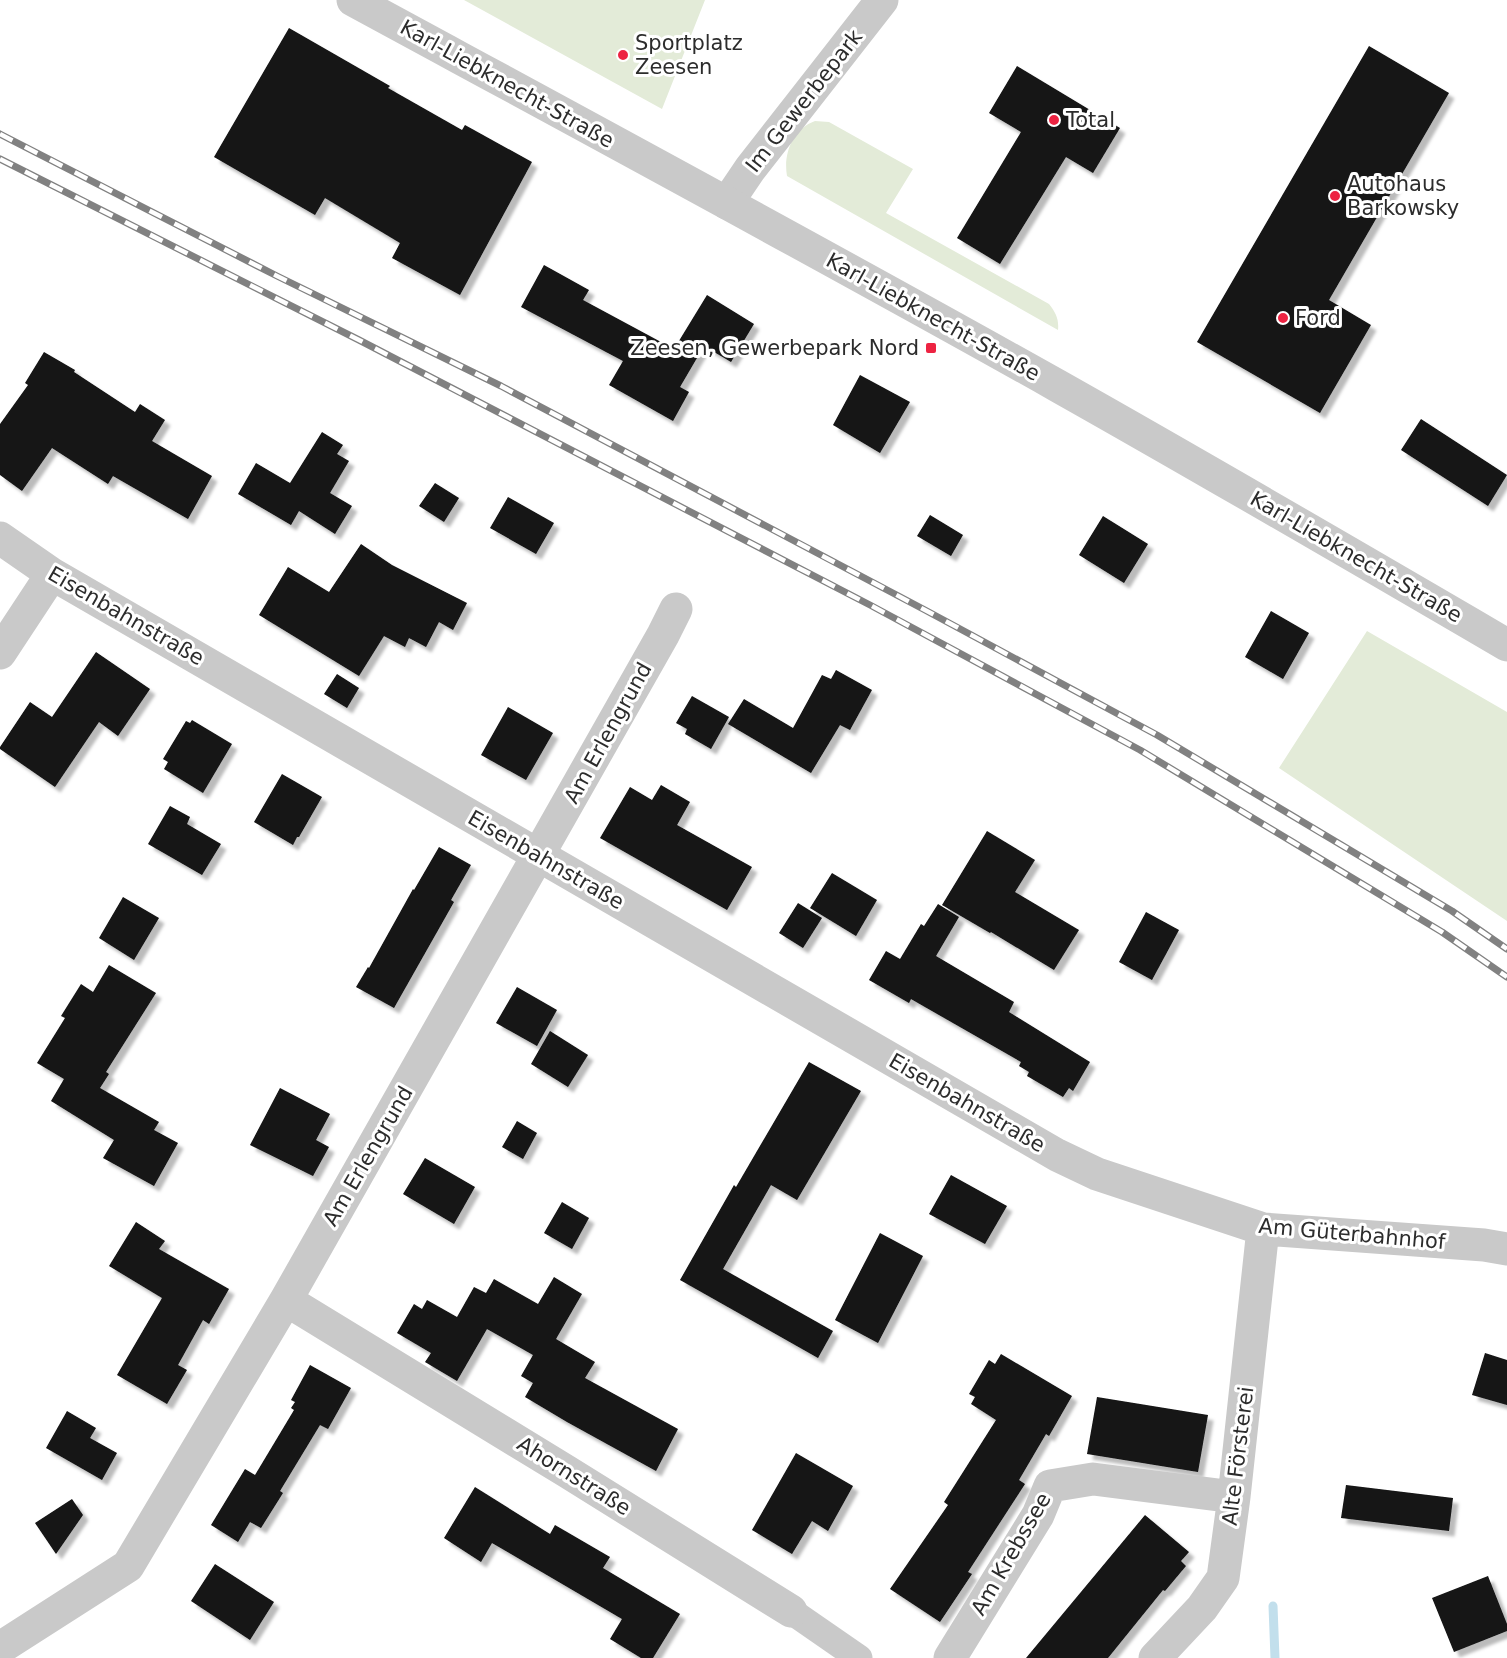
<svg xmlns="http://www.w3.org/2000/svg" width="1507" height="1658" viewBox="0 0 1507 1658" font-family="'DejaVu Sans',sans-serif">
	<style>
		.green { fill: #e3ebd8 }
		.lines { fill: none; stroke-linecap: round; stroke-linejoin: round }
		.stream { stroke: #c2dfec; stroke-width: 9 }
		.building { fill: #131313; filter: url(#shadow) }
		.pedestrian { stroke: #c9c9c9; stroke-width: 27 }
		.minor { stroke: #c9c9c9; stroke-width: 33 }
		.tertiary { stroke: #c9c9c9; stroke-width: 33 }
		.rail-casing { stroke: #818181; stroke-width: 7 }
		.rail { stroke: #fff; stroke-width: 4.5; stroke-dasharray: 14; stroke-linecap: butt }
		.poi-dot { fill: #ed2342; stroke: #fff; stroke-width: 2 }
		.labels { text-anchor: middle; stroke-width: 6; stroke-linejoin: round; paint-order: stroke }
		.poi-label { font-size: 21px; fill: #2c2c2c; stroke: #fff; text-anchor: start }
		.street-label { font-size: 21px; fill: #2c2c2c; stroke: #fff }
	</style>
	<defs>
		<filter id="shadow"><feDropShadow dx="5.5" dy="5.5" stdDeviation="1.5" flood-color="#0004"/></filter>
	</defs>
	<rect width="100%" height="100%" fill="#fff"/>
	<!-- green -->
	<path class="green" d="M 464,0 L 705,0 L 662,109 Z
		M 815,121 L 829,122 L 913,169 L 886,213 L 1049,304 C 1056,313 1059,319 1058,330 L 787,176 C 783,153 793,129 815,121 Z
		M 1367,631 L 1507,712 L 1507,921 L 1279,768 Z"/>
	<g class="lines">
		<!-- stream -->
		<path class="stream" d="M 1273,1606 L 1275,1658"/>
	</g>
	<!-- building -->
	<path class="building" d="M 289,28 L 390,86 L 388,88 L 462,130 L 465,125 L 532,162 L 460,295 L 392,258 L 400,243 L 325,198 L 315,215 L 214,157 Z
		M 1369,46 L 1449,93 L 1329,300 L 1371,325 L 1320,413 L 1197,342 Z
		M 1017,66 L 1120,128 L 1093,173 L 1066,157 L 1000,264 L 957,238 L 1021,132 L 989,113 Z
		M 544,265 L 589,290 L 583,300 L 674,349 L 707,295 L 754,324 L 731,362 L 704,346 L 680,387 L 689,392 L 673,421 L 609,385 L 623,361 L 521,307 Z
		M 44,352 L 75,370 L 74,372 L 135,412 L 140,404 L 165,420 L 152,441 L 212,476 L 188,519 L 113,476 L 108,484 L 52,448 L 22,491 L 0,475 L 0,424 L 28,385 L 25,383 Z
		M 860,375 L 910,402 L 880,453 L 833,425 Z
		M 1421,419 L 1507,475 L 1488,506 L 1401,450 Z
		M 322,432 L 343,445 L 337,454 L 349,461 L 330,493 L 352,506 L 335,534 L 299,511 L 291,525 L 238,494 L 256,463 L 290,483 Z
		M 435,483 L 459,498 L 444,522 L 419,506 Z
		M 508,497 L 554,523 L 536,554 L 490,528 Z
		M 930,515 L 963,535 L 951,556 L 917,536 Z
		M 1103,516 L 1148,544 L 1124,583 L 1079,555 Z
		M 361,544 L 392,565 L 467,603 L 453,630 L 439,622 L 426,647 L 409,638 L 405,647 L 384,636 L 359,676 L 259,615 L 288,567 L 329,592 Z
		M 1271,611 L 1309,633 L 1283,679 L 1245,657 Z
		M 96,652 L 150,689 L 118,736 L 99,722 L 55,787 L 0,749 L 0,747 L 30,702 L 52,717 Z
		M 836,670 L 872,690 L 850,730 L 840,725 L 811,773 L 728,724 L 744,699 L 793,728 L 822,675 L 831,679 Z
		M 337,674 L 359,688 L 347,708 L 324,694 Z
		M 692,696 L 729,717 L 711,749 L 685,734 L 687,729 L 676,723 Z
		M 508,707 L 553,733 L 526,780 L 481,755 Z
		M 192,720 L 232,744 L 203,793 L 164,769 L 168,762 L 163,759 L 186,721 L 190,723 Z
		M 282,774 L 322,797 L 299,837 L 297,837 L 293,845 L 254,822 Z
		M 661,785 L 690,802 L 677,825 L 752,867 L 727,910 L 600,838 L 630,787 L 652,800 Z
		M 170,806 L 190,817 L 187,824 L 221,844 L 202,875 L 148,844 Z
		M 987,831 L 1035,860 L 1015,892 L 1079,930 L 1054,970 L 991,932 L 990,933 L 942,905 Z
		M 439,847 L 471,865 L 451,900 L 454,902 L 394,1008 L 356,987 L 368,967 L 369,968 L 413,889 L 414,890 Z
		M 832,873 L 877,900 L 856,936 L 810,908 Z
		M 123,897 L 159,918 L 134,960 L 99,938 Z
		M 798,903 L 822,918 L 803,948 L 779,933 Z
		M 938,904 L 959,917 L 936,956 L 1014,1002 L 1009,1012 L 1090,1062 L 1073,1091 L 1069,1088 L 1063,1097 L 1027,1076 L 1029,1072 L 1019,1066 L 1021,1062 L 911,999 L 909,1003 L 869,980 L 886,951 L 900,959 L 921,924 L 924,926 Z
		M 1146,912 L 1179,930 L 1152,980 L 1119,962 Z
		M 109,965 L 156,993 L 106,1072 L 109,1074 L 100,1088 L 159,1122 L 154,1130 L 178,1143 L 154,1186 L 103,1158 L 114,1140 L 51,1101 L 64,1079 L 37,1063 L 65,1018 L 61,1016 L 81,984 L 93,992 Z
		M 517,987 L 557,1010 L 537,1046 L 496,1023 Z
		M 550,1031 L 588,1055 L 568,1087 L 531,1064 Z
		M 809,1062 L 861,1091 L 797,1200 L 771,1185 L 723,1269 L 833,1331 L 818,1358 L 680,1280 L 734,1185 L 736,1187 Z
		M 280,1088 L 330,1114 L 316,1140 L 329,1147 L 313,1176 L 250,1145 Z
		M 517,1121 L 537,1133 L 523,1159 L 502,1147 Z
		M 425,1158 L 475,1187 L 454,1224 L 403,1194 Z
		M 951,1175 L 1007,1206 L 985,1244 L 929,1214 Z
		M 562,1202 L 589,1218 L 572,1249 L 544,1233 Z
		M 136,1222 L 165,1241 L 159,1249 L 229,1289 L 209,1324 L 203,1320 L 178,1365 L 187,1370 L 167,1404 L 117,1375 L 162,1298 L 109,1266 Z
		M 880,1233 L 923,1256 L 878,1343 L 835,1320 Z
		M 554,1277 L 582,1294 L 556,1339 L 595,1362 L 585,1378 L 678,1429 L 656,1471 L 567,1422 L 525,1397 L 533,1383 L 521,1376 L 533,1355 L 487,1329 L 457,1381 L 425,1362 L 431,1353 L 397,1333 L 414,1304 L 422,1309 L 427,1300 L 457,1317 L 474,1287 L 486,1293 L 494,1279 L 538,1304 Z
		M 1485,1353 L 1507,1360 L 1507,1405 L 1472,1395 Z
		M 1001,1354 L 1072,1396 L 1049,1436 L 1046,1434 L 1019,1480 L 1025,1484 L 968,1572 L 972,1574 L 940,1622 L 890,1589 L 948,1505 L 944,1502 L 996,1420 L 971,1404 L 975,1397 L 969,1394 L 989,1360 L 995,1364 Z
		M 310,1365 L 351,1388 L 328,1429 L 320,1425 L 280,1491 L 283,1493 L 261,1528 L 250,1522 L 238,1542 L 211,1525 L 245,1469 L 255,1475 L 294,1410 L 291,1408 L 295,1402 L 291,1400 Z
		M 1097,1397 L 1208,1415 L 1198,1472 L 1087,1454 Z
		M 67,1411 L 96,1428 L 90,1438 L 117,1453 L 102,1480 L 46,1448 Z
		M 796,1453 L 853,1486 L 828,1531 L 812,1521 L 792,1554 L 752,1530 Z
		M 1346,1485 L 1453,1498 L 1449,1531 L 1341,1518 Z
		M 475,1487 L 550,1534 L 555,1525 L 610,1557 L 603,1568 L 680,1614 L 653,1658 L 641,1658 L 610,1639 L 622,1619 L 492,1543 L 481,1562 L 444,1538 Z
		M 72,1499 L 83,1515 L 56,1554 L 35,1523 Z
		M 1145,1515 L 1189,1552 L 1181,1561 L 1186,1566 L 1165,1591 L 1163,1590 L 1108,1658 L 1026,1658 Z
		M 215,1564 L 274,1602 L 250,1640 L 191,1601 Z
		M 1488,1576 L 1507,1624 L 1507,1631 L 1454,1652 L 1432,1598 Z"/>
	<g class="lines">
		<!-- pedestrian -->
		<path class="pedestrian" d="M 791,1611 L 859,1658"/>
		<!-- minor -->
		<path class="minor" d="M 727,203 L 750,169 L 882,0
			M 0,538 L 52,574 L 1057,1155 L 1097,1174 L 1263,1229 L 1484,1245 L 1507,1249
			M 0,653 L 52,574
			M 286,1300 L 566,1471 L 791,1611
			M 0,1648 L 128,1566 L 286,1300 L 663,635 L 676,609
			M 950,1658 L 1038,1515 L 1050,1486 L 1093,1479 L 1234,1497
			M 1155,1658 L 1202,1608 L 1223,1578 L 1234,1497 L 1263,1229"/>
		<!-- tertiary -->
		<path class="tertiary" d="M 353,0 C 589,128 825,255 1058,386 C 1209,471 1358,558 1507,645"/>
		<defs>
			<path id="rail" d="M 0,134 L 277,276 L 501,386 L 925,610 L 1157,735 L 1452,911 L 1507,949
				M 0,159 L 359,340 L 870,605 L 1140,750 L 1442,932 L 1507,977"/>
		</defs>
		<!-- rail casing -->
		<use href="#rail" class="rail-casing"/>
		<!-- rail -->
		<use href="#rail" class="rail"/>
	</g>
	<!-- markers -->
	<g class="poi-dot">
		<circle cx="623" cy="55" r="6"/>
		<circle cx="1054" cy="120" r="6"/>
		<circle cx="1335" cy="196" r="6"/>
		<circle cx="1283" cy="318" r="6"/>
		<rect x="925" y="342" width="12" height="12" rx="3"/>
	</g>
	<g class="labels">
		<!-- poi labels -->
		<g class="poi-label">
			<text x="635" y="50">Sportplatz<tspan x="635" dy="24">Zeesen</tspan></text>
			<text x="1066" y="127">Total</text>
			<text x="1347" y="191">Autohaus<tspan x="1347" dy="24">Barkowsky</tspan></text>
			<text x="1295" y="325">Ford</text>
			<text x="919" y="355" text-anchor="end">Zeesen, Gewerbepark Nord</text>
		</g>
		<!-- street labels -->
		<g class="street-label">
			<text transform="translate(507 84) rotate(29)" y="7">Karl-Liebknecht-Straße</text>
			<text transform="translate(804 101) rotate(-52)" y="7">Im Gewerbepark</text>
			<text transform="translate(933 317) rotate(29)" y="7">Karl-Liebknecht-Straße</text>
			<text transform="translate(1356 557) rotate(30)" y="7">Karl-Liebknecht-Straße</text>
			<text transform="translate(126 616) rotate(30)" y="7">Eisenbahnstraße</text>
			<text transform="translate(608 733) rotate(-61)" y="7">Am Erlengrund</text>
			<text transform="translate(546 860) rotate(30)" y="7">Eisenbahnstraße</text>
			<text transform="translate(967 1103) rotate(30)" y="7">Eisenbahnstraße</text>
			<text transform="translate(368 1156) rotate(-60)" y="7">Am Erlengrund</text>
			<text transform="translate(1352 1234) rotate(5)" y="7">Am Güterbahnhof</text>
			<text transform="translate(1238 1456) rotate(-83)" y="7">Alte Försterei</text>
			<text transform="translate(574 1476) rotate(32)" y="7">Ahornstraße</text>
			<text transform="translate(1011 1554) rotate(-60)" y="7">Am Krebssee</text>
		</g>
	</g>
</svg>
